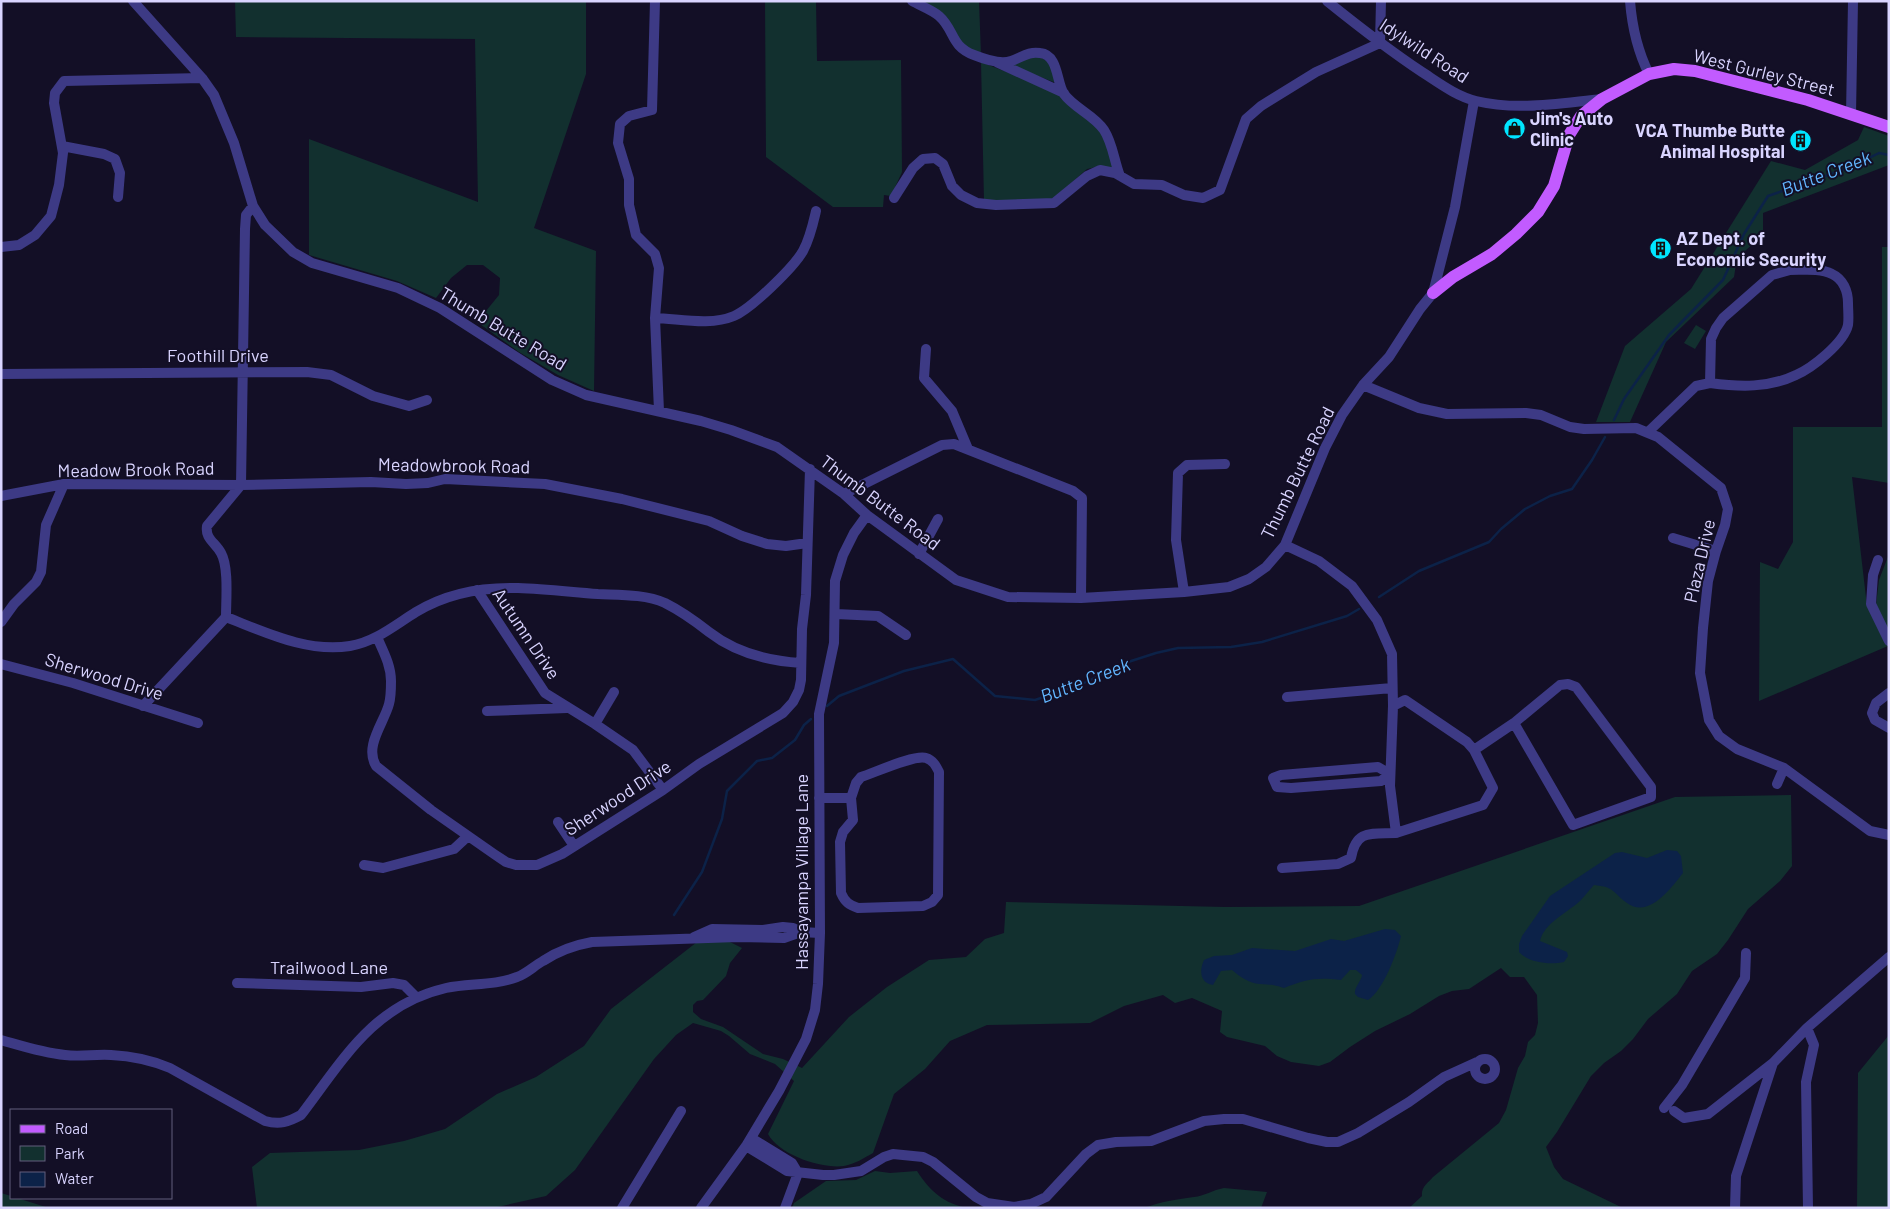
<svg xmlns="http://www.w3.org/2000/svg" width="1890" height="1209" viewBox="0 0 1890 1209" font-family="Barlow,sans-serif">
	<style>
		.green { fill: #12302f }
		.water { fill: #0c2248 }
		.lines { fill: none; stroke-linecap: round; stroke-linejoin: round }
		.stream { stroke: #0c2248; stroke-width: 2.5 }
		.minor { stroke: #3d3a85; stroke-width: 10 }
		.major { stroke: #c25bff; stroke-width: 12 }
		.labels { text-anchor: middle; stroke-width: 4; stroke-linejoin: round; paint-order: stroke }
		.street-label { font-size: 18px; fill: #d9d4ff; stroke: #130f26 }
		.poi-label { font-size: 18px; font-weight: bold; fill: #d9d4ff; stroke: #130f26; text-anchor: start }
		.water-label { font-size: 19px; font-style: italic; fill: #62b6ff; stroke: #130f26 }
	</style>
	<rect width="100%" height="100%" fill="#130f26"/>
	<!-- green -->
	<path class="green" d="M 235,1 L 586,1 L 586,74 L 534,228 L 596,251 L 594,391 L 558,375 L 519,352 L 477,322 L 499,295 L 500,278 L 483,265 L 467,265 L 451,278 L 436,298 L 397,281 L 309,255 L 309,139 L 478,202 L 475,39 L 236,37 Z
		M 765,1 L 816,1 L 817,61 L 901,60 L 902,172 L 891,196 L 884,195 L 883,207 L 833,207 L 766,157 Z
		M 920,1 L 979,1 L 981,55 L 961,44 Z
		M 1039,56 L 1051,64 L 1056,83 L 1012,66 L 1024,57 Z
		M 981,62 L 1057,92 L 1098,128 L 1107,141 L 1113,168 L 1096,167 L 1087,169 L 1053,199 L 984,201 Z
		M 1864,127 L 1889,136 L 1889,165 L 1763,213 L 1763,235 L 1737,258 L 1734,277 L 1666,342 L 1630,422 L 1596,422 L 1625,346 L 1691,289 L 1771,161 L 1805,170 L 1858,140 Z
		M 1882,247 L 1889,247 L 1889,483 L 1852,477 L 1867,606 L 1888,646 L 1759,701 L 1760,562 L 1778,569 L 1793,542 L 1793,427 L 1882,427 Z
		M 1696,325 L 1706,331 L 1695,349 L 1684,343 Z
		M 1889,554 L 1889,632 L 1876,605 L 1879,580 Z
		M 1791,795 L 1792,866 L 1780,881 L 1748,909 L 1728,940 L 1717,954 L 1692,971 L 1677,994 L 1648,1019 L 1633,1039 L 1621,1051 L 1604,1063 L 1591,1076 L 1557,1132 L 1546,1147 L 1554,1167 L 1563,1179 L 1623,1208 L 1409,1208 L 1422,1196 C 1421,1187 1428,1183 1433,1177 L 1499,1123 L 1506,1110 L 1518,1068 L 1525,1056 L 1528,1042 L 1535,1035 L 1538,1023 L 1537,995 L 1524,977 L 1510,977 L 1501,968 L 1469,989 L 1452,991 L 1439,996 L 1410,1014 L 1375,1031 L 1350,1047 L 1330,1062 L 1319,1066 L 1291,1062 L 1277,1056 L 1265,1046 L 1227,1037 L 1220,1032 L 1222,1011 L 1192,998 L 1175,1003 L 1163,995 L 1124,1006 L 1090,1023 L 987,1025 L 950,1041 L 925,1069 L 894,1094 L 873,1153 C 864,1158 855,1164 844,1166 C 822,1169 779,1155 768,1134 L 794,1081 L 775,1064 L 750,1054 L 729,1036 L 721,1031 L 693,1023 L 676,1035 L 654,1059 L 575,1170 L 546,1196 L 493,1208 L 257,1208 L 252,1167 L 270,1153 L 359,1150 L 404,1141 L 445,1129 L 497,1094 L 536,1077 L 584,1046 L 611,1009 L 697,942 L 726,940 L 742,948 L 730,963 L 726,976 L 703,1000 L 697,1001 L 693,1005 L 693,1012 L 701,1019 L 723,1027 L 763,1054 L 783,1059 L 802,1068 L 849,1017 L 887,987 L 929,960 L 966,957 L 985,939 L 1004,933 L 1006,902 L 1225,907 L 1359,906 L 1675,797 Z
		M 1889,1035 L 1889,1208 L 1857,1208 L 1858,1073 Z
		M 875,1171 L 890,1173 L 917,1171 C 930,1191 944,1204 968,1208 L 792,1208 L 794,1203 L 826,1181 L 856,1180 Z
		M 1224,1188 L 1267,1192 L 1261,1208 L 1144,1208 C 1163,1201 1174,1200 1194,1197 C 1204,1196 1213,1190 1224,1188 Z
		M 1,1193 L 11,1196 L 11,1198 L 17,1198 L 49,1208 L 1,1208 Z"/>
	<!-- water -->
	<path class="water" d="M 1667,850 L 1677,851 L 1681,856 L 1683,873 C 1671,888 1649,919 1627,903 C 1612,892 1615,887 1594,885 C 1589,890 1585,896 1580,901 C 1567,913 1544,923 1540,941 L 1567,952 L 1568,956 L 1564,962 C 1550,965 1529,963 1519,952 L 1519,944 L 1522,936 L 1550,896 L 1615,853 L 1622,852 L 1647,858 Z
		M 1385,929 L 1395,930 L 1401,936 C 1397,953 1383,991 1368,1000 L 1358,997 L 1355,994 C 1354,987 1361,982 1362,975 L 1356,970 L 1350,970 L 1341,980 C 1317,977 1306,979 1284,988 C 1272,984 1271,985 1260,984 C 1249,983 1240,977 1232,970 L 1221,971 L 1213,985 C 1200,983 1199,971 1204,960 L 1214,956 L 1232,955 L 1252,948 L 1295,951 L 1331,939 L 1344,941 Z"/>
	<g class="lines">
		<!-- stream -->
		<path class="stream" d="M 1614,420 L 1624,399 L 1669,335 L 1723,280 L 1744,234 L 1768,196 L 1851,167 L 1879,153 L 1889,155
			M 1379,597 L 1419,571 L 1489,542 L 1501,529 L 1525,509 L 1550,496 L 1572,489 L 1592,460 L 1605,437
			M 827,706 L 839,696 L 904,671 L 953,659 L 995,696 L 1035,700 L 1082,684 L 1125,663 L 1156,653 L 1178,648 L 1231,647 L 1262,642 L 1347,616 L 1359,609
			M 674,915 L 702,872 L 722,819 L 727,791 L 757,761 L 772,758 L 795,740 L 804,725 L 811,719"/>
		<!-- minor -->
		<path class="minor" d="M 133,1 L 202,78 L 214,95 L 234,143 L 253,206 L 265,225 L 293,252 L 312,263 L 398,288 L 440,308 L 552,380 L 586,395 L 701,421 L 731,430 L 777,447 L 844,494 L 867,515 L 956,580 L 1008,597 L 1081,598 L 1184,592 L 1229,587 L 1249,579 L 1266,567 L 1285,545 L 1325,448 L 1342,415 L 1363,385 L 1389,357 L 1420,309 L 1433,293 L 1455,207 L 1474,101
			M 655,1 L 652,110 L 629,116 L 620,124 L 618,143 L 629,179 L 629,205 L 636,235 L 655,254 L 659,268 L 655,318 L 659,411
			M 912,1 C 921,6 932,10 939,16 C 955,30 950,46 974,55 C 984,59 1000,65 1011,61 C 1021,58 1028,51 1040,53 C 1059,55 1056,82 1064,94 C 1074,108 1094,115 1104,130 C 1113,144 1114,161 1120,176
			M 1327,1 C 1358,26 1389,50 1422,72 C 1439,83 1456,96 1476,101 C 1518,111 1560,103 1602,99
			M 1630,1 C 1632,26 1638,52 1649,74
			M 996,62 L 1064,93
			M 1851,114 L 1853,1
			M 62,146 L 104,154 L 115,159 L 120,173 L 118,197
			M 894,198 L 913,168 L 923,159 L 935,158 L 943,164 L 952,186 L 961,195 L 977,203 L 996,205 L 1054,203 L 1087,176 L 1100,170 L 1115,173 L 1134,184 L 1162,185 L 1184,195 L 1203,198 L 1220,190 L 1246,119 L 1261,106 L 1316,72 L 1380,43 L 1381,1
			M 1,247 L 19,245 L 35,235 L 51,216 L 59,185 L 63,153 L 54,103 L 55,93 L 64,81 L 202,78
			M 1790,270 C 1804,270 1820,268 1832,274 C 1843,279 1848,291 1848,303 C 1848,310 1849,318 1848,325 C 1844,343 1812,368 1796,375 C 1769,388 1740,387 1710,383 L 1711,339 L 1716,328 L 1723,318 L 1772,275 Z
			M 655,318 C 681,319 710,326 734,316 C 751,309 794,267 803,251 C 810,238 813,224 816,211
			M 926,349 L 924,378 L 952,411 L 968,449
			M 1,374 L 307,372 L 331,375 L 373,396 L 409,406 L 427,400
			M 1363,385 L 1419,408 L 1447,414 L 1526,413 L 1541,415 L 1570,427 L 1584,429 L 1636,428 L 1658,437 L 1721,488 L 1728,509 L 1725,525 L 1716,551 L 1708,581 L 1703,628 L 1700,673 L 1709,720 L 1719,736 L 1737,749 L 1784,768 L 1870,831 L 1889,835
			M 1648,432 L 1696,386 L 1710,383
			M 844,494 L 942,445 L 954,444 L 1073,491 L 1082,498 L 1081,598
			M 1,496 L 64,484 L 241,485 L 371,482 L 406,484 L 428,483 L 445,479 L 545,484 L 622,499 L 709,521 L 742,536 L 767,544 L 786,546 L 807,543
			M 1673,538 L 1716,551
			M 1285,545 L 1319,561 L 1352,586 L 1377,620 L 1392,654 L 1393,706 L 1405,700 L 1467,742 L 1474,750 L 1493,788 L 1483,805 L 1396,833 L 1390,786 L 1393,706
			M 919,554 L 938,519
			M 1878,560 L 1873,575 L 1871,604 L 1889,641
			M 477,590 L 545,693 L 595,724 L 633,750 L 663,790
			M 1184,592 L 1176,540 L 1178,473 L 1187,465 L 1225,464
			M 836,614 L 878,616 L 906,635
			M 226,617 C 265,632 307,653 350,646 C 375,642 395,625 416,612 C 447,593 483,587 518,588 C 545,589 571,592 598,594 C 619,595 645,594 665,603 C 681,611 695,621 709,632 C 736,653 767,661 801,663
			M 226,617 C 226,600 229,567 221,553 C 215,542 205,539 207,526 L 241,485 L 245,229 L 246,215 L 253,206
			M 1,622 L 14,604 L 36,582 L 41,572 L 46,525 L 64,484
			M 377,637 C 383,651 391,665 391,681 C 391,688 391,697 389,704 C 384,723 364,746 376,766 L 431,810 L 494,854 L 506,862 L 516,865 L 537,865 L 562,854 L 663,790 L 699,764 L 783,713 L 793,702 L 799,690 L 801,680 L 802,629 L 806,595 L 810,469
			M 1,664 L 73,683 L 198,723
			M 1889,693 L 1876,703 L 1872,713 L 1875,720 L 1889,728
			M 1287,697 L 1392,688
			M 143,706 L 226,617
			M 487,711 L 567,708
			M 595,724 L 614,692
			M 1474,750 L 1514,723 L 1560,685 L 1568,684 L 1576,687 L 1651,787 L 1651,797 L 1573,825 L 1514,723
			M 1378,767 L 1390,774 L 1381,781 L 1291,788 L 1277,787 L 1273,778 L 1281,775 Z
			M 1777,784 L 1784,768
			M 819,798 L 851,798 L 853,820 L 843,832 L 840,842 L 841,893 C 845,902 849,905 858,908 L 923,906 L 932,902 L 938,895 L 939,772 C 936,766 933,760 926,758 C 915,754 874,773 861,777 L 856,783 L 851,798
			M 558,822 L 574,846
			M 364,865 L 383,868 L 454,849 L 468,836
			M 1282,868 L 1338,864 L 1351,858 C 1356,829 1371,834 1396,833
			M 694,937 L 712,929 L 763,930 L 783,927 L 793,928 L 801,932
			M 237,983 L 361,987 L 393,983 L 404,985 L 416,997
			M 1807,1028 L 1814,1045 L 1806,1082 L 1808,1208
			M 1,1040 C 22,1046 43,1053 65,1055 C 80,1057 95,1054 111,1055 C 132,1056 151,1060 170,1068 L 265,1121 C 280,1125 288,1122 301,1115 C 343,1060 373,1005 446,988 C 469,983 494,986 517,977 C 526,974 534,966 543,961 C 558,951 575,945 592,942 L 737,937 L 784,938 L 801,932 L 820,933
			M1475 1069a10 10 0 1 1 20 0a10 10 0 1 1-20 0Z
			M 1664,1108 L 1682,1085 L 1745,978 L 1746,953
			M 1674,1111 L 1684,1118 L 1708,1114 L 1773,1063
			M 751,1138 L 792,1163 L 798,1173
			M 746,1146 L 787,1171 L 823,1175 L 834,1175 L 861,1171 L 884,1157 L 893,1154 L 923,1157 L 933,1162 L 976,1197 L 987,1203 L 1014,1207 L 1031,1204 L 1046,1197 L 1086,1154 L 1098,1145 L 1116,1142 L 1151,1141 L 1204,1121 L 1224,1119 L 1243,1119 L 1308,1138 L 1327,1142 L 1338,1142 L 1358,1133 L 1409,1102 L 1444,1077 L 1477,1062
			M 622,1208 L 681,1111
			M 701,1208 L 746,1146 L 779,1091 L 806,1039 L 815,1010 L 818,984 L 820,933 L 819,714 L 834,643 L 835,581 L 843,555 L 854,533 L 867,515
			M 785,1208 L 798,1173
			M 1735,1208 L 1736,1176 L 1773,1063 L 1807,1028 L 1889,957"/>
		<!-- major -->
		<path class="major" d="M 1433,293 L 1453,277 L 1492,254 L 1516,234 L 1538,212 L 1554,186 L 1569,135 L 1581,116 L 1602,99 L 1649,74 L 1674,69 L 1695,71 L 1808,100 L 1889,127"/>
	</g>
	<!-- icons -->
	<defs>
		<symbol id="shop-disc" viewBox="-11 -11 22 22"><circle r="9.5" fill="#00e5ff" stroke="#130f26"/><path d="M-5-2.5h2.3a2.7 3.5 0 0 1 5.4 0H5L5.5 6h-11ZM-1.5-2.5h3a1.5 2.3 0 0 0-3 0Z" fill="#111"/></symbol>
		<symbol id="building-disc" viewBox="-11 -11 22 22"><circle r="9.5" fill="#00e5ff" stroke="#130f26"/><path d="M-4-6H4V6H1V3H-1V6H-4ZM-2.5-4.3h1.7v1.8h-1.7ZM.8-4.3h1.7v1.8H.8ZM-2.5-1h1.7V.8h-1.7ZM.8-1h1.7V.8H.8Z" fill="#111"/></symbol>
	</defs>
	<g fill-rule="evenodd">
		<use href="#shop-disc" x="1502" y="116" width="25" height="25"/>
		<use href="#building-disc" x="1788" y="128" width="25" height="25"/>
		<use href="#building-disc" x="1648" y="236" width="25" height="25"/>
	</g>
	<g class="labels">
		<!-- street labels -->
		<g class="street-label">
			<text transform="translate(1424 51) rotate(33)" y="6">Idylwild Road</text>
			<text transform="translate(1764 73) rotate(14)" y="6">West Gurley Street</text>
			<text transform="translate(503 329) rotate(31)" y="6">Thumb Butte Road</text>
			<text x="218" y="362">Foothill Drive</text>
			<text transform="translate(454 466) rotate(1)" y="6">Meadowbrook Road</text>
			<text transform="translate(136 470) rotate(-1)" y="6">Meadow Brook Road</text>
			<text transform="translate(1298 473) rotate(-64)" y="6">Thumb Butte Road</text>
			<text transform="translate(880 503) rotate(37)" y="6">Thumb Butte Road</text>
			<text transform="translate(1700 561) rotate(-77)" y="6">Plaza Drive</text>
			<text transform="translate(526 634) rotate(56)" y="6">Autumn Drive</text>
			<text transform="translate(104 677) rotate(17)" y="6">Sherwood Drive</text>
			<text transform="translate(618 798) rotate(-33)" y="6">Sherwood Drive</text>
			<text transform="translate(802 872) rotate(-90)" y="6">Hassayampa Village Lane</text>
			<text x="329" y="974">Trailwood Lane</text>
		</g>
		<!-- poi labels -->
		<g class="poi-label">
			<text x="1530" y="125">Jim's Auto<tspan x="1530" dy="21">Clinic</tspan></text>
			<text x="1785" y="137" text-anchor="end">VCA Thumbe Butte<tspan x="1785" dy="21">Animal Hospital</tspan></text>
			<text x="1676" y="245">AZ Dept. of<tspan x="1676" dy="21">Economic Security</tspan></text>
		</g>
		<!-- water labels -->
		<g class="water-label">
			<text transform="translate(1826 173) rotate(-21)" y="7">Butte Creek</text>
			<text transform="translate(1085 680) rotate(-21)" y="7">Butte Creek</text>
		</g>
	</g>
	<!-- border -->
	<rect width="1890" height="1209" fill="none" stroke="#d9d4ff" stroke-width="5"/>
	<!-- legend -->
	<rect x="10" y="1109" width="162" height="90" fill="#130f26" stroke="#625e7d"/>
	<rect x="20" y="1125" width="25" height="8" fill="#c25bff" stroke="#625e7d"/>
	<text x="55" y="1134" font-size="15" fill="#d9d4ff">Road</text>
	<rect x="20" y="1146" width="25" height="15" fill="#12302f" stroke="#625e7d"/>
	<text x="55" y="1159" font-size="15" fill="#d9d4ff">Park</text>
	<rect x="20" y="1172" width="25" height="15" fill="#0c2248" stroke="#625e7d"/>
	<text x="55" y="1184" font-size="15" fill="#d9d4ff">Water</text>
</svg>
